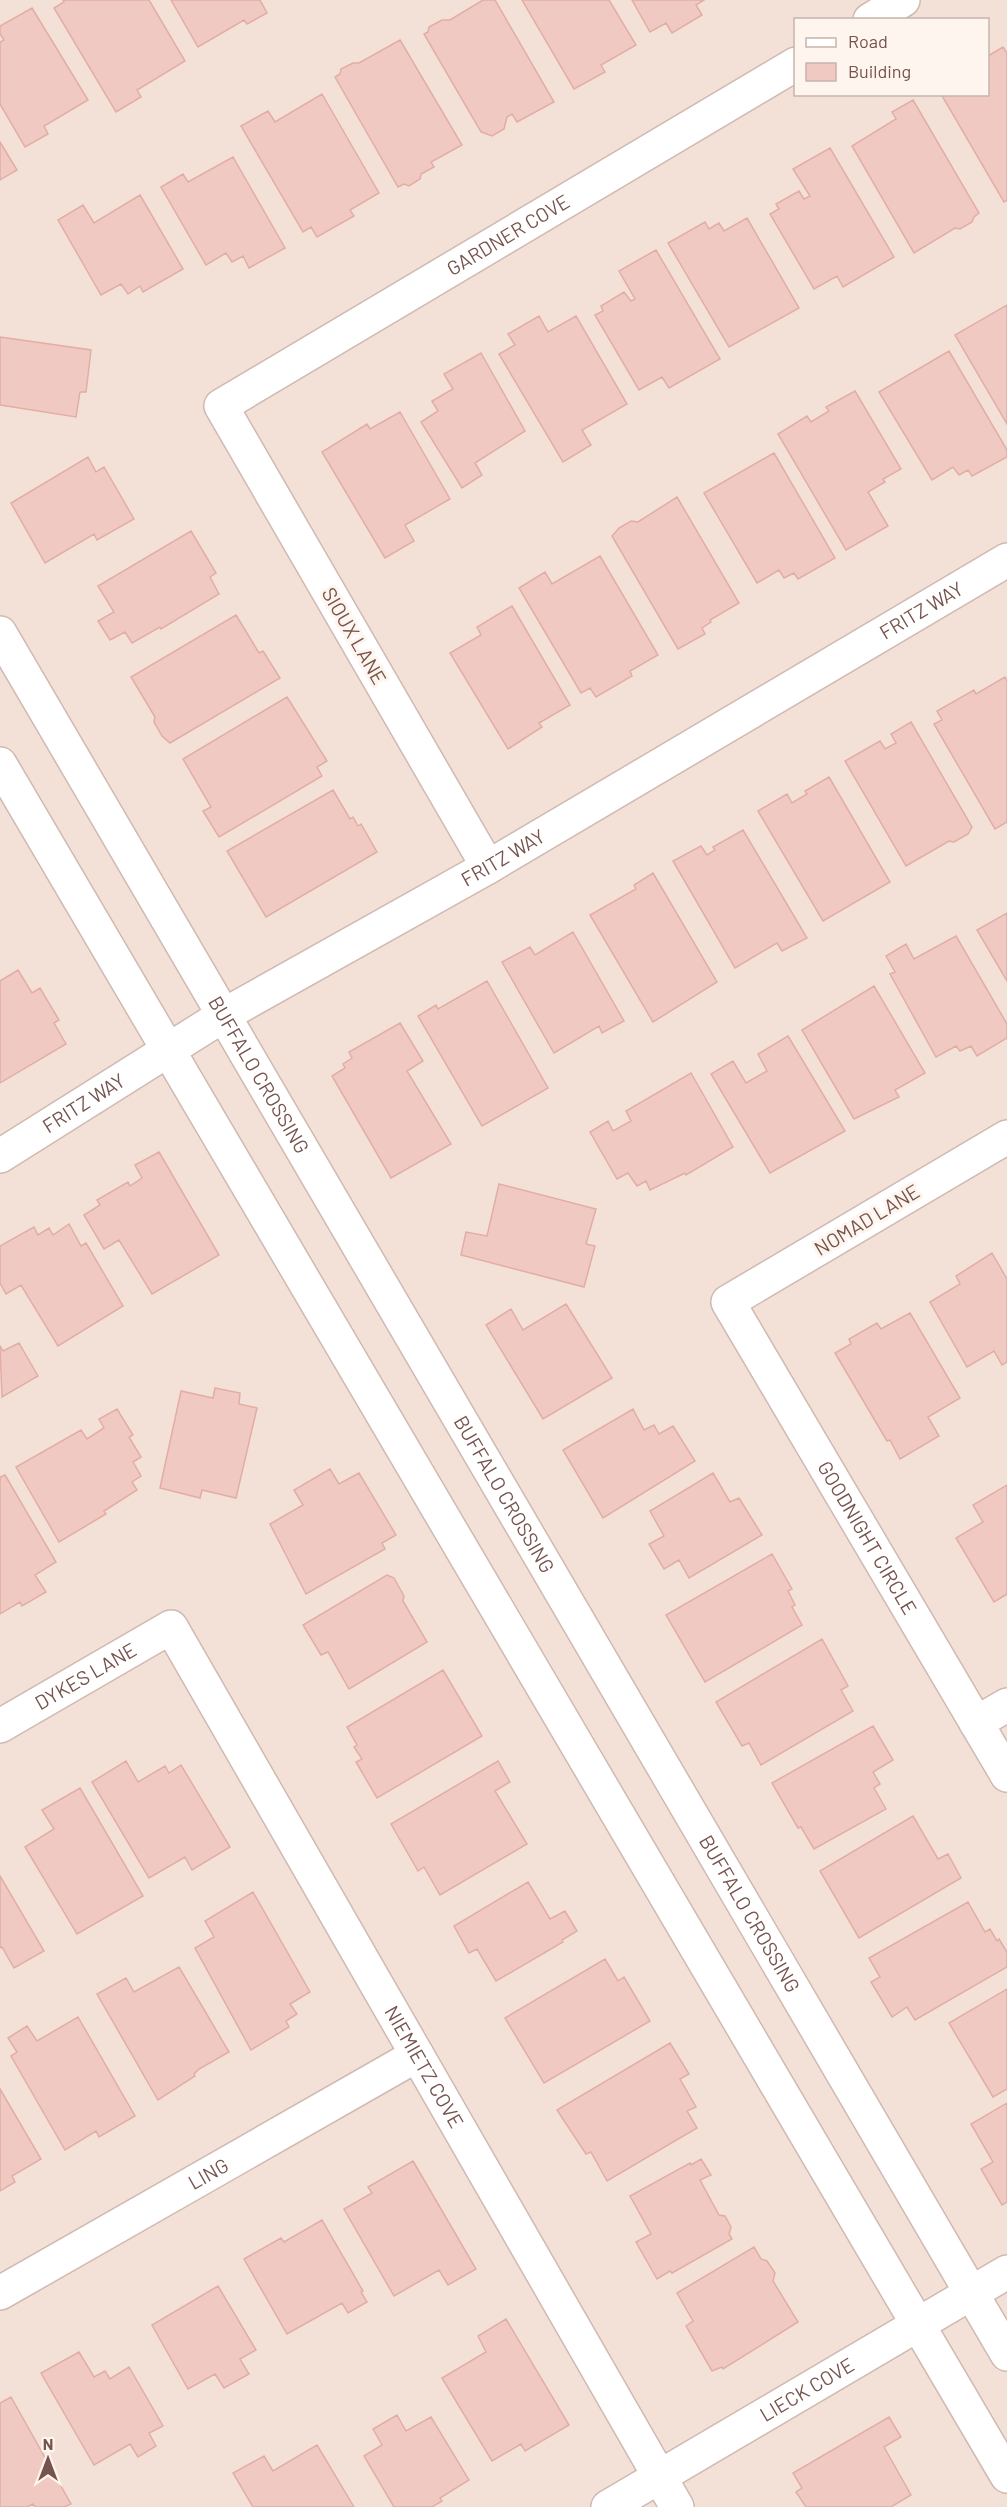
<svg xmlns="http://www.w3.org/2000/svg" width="1007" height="2507" viewBox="0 0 1007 2507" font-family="Barlow,sans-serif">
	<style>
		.residential { fill: #f3e1d8; fill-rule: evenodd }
		.building { fill: #f0cac2; stroke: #e2ada3; stroke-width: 1.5 }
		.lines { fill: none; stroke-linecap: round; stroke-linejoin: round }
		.minor-casing { stroke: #d0b9b1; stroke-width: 36 }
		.minor { stroke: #fff; stroke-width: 33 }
		.labels { text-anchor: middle; stroke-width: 6; stroke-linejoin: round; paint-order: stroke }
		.street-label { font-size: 20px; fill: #76534d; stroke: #fef5ef }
	</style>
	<rect width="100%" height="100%" fill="#fcf0e9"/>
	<!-- residential -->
	<path class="residential" d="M 0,0 L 1007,0 L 1007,2507 L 0,2507 ZM 796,20 L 988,20 L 988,94 L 796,94 Z"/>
	<!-- building -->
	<path class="building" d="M 63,0 L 149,0 L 185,61 L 137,90 L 141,97 L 116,112 L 54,8 L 64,2 Z
		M 171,0 L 260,0 L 267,13 L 247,24 L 244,20 L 198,47 Z
		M 483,0 L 495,0 L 554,102 L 517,122 L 512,114 L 507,117 L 504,129 L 492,136 L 481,132 L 424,34 L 428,32 L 429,27 L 442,20 L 450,20 Z
		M 522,0 L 609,0 L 636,45 L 601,65 L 605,72 L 574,89 Z
		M 632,0 L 704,0 L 696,5 L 702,15 L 672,33 L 666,23 L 650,32 Z
		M 32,8 L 88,100 L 44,126 L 48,134 L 25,147 L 0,104 L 0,42 L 4,40 L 0,34 L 0,26 Z
		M 400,40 L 462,145 L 431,162 L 434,167 L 421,174 L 420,179 L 409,186 L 404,184 L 398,187 L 335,77 L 340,74 L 341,69 L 353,63 L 359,63 Z
		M 1003,47 L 1007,53 L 1007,200 L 1004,202 L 941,94 L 988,94 L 988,56 Z
		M 322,94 L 379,193 L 350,210 L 354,216 L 317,237 L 311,227 L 303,232 L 241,126 L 268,111 L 275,122 Z
		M 913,100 L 979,213 L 974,217 L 972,222 L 960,229 L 955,228 L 914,253 L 852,146 L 896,119 L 892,112 Z
		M 0,142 L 17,170 L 0,180 Z
		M 830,148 L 894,257 L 843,287 L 837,276 L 814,289 L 770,214 L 779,209 L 776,204 L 799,191 L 804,199 L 810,196 L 793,169 Z
		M 233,157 L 285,248 L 249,268 L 243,256 L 232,262 L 226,253 L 206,265 L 161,187 L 183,174 L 188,182 Z
		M 140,195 L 183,269 L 143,292 L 140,286 L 128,294 L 121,284 L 101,295 L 58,220 L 83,205 L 94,223 Z
		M 747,218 L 799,308 L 729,347 L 668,243 L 705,222 L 709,229 L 719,223 L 724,231 Z
		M 656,250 L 720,359 L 669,388 L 662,377 L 639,390 L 595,315 L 603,311 L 601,306 L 624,292 L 631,301 L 635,299 L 619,271 Z
		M 1007,305 L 1007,424 L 955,335 Z
		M 539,316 L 548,332 L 576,316 L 627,404 L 582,430 L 591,445 L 563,462 L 499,354 L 515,345 L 508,334 Z
		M 0,337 L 91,350 L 86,392 L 80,392 L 76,417 L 0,405 Z
		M 949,351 L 1007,450 L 1007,457 L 972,476 L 968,470 L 959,475 L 953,467 L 932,480 L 879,392 Z
		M 481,353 L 525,431 L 475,463 L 482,475 L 462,488 L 421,422 L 438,411 L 432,401 L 453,389 L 444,374 Z
		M 855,391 L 901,469 L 883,479 L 885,482 L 868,492 L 888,526 L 846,550 L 778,434 L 807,416 L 811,422 L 829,411 L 826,407 Z
		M 400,412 L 450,499 L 405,525 L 414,541 L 385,558 L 322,452 L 367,424 L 370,429 Z
		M 774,453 L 835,558 L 798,579 L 794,573 L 784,578 L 779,570 L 757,583 L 704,493 Z
		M 88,457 L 96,472 L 104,467 L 134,519 L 97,540 L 94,534 L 45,563 L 11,503 Z
		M 677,497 L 739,603 L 710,620 L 711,622 L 702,628 L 705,634 L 678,649 L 612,536 L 619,528 L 631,521 L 638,522 Z
		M 191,531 L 216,573 L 210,577 L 219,594 L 161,629 L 160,627 L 132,643 L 125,632 L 110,640 L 98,621 L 114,612 L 98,586 Z
		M 600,556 L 658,655 L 630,671 L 632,676 L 596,697 L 590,688 L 581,693 L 519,588 L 545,572 L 552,584 Z
		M 512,606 L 570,705 L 539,723 L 542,727 L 508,749 L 450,653 L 481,635 L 477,627 Z
		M 236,615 L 259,653 L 263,651 L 280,678 L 170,743 L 162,736 L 154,722 L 155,717 L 131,677 Z
		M 1005,677 L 1007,681 L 1007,822 L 995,829 L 934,724 L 942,720 L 937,711 L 974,690 L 976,694 Z
		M 287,697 L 327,761 L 317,767 L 322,776 L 219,837 L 203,811 L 211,807 L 183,759 Z
		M 911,722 L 972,827 L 968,834 L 954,842 L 949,841 L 906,866 L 845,761 L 880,741 L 885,749 L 896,743 L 891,734 Z
		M 829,777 L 890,882 L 823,921 L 758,811 L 787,794 L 792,803 L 807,794 L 805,791 Z
		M 333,790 L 350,819 L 353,817 L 358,826 L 361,824 L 377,852 L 266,917 L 227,851 Z
		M 743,830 L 807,938 L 782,951 L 777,943 L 735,968 L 673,861 L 701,846 L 707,855 L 715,850 L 713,847 Z
		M 653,873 L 717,982 L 653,1022 L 590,915 L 636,889 L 634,885 Z
		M 1007,913 L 1007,981 L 977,930 Z
		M 573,932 L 624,1021 L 602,1033 L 599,1026 L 554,1053 L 502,962 L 530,947 L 535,955 Z
		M 956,936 L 1007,1024 L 1007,1038 L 977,1056 L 971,1046 L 960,1051 L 956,1046 L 936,1057 L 890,974 L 895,972 L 886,956 L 906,944 L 914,959 Z
		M 18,970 L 32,993 L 40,988 L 59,1020 L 54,1023 L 66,1044 L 0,1083 L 0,981 Z
		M 487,981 L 548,1088 L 482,1126 L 418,1016 L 436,1005 L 438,1009 Z
		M 874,986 L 925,1073 L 895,1090 L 899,1097 L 854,1119 L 802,1030 Z
		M 400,1023 L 423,1061 L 407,1071 L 451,1144 L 391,1178 L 332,1076 L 345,1068 L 343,1064 L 352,1058 L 349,1052 Z
		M 788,1036 L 845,1131 L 770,1173 L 711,1074 L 733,1061 L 746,1083 L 767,1071 L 758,1054 Z
		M 691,1073 L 733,1147 L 686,1175 L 685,1173 L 650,1190 L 646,1181 L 637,1186 L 628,1173 L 617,1179 L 590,1132 L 608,1121 L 613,1131 L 631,1121 L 626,1111 Z
		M 159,1152 L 219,1255 L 152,1294 L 119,1240 L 104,1249 L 84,1215 L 100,1205 L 97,1200 L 128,1182 L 130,1186 L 142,1178 L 135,1165 Z
		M 499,1184 L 596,1209 L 586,1244 L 595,1246 L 584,1287 L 461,1255 L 466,1232 L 487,1236 Z
		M 69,1224 L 81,1246 L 86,1243 L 123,1306 L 58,1346 L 21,1285 L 6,1294 L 0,1283 L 0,1246 L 34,1227 L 38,1235 L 49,1228 L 53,1235 Z
		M 992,1253 L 1007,1279 L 1007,1362 L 1002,1365 L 994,1351 L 967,1367 L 930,1302 L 960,1284 L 956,1276 Z
		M 566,1304 L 612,1378 L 543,1419 L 486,1325 L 511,1309 L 523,1330 Z
		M 910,1313 L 960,1398 L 928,1417 L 939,1436 L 900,1459 L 890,1440 L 887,1441 L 835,1353 L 851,1344 L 849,1339 L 877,1323 L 881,1329 Z
		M 19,1343 L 38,1376 L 2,1397 L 0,1346 L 3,1351 Z
		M 215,1388 L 240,1393 L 239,1404 L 257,1408 L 236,1498 L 202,1490 L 200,1498 L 160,1488 L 181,1391 L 213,1398 Z
		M 117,1409 L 133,1435 L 129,1437 L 141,1457 L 133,1462 L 141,1476 L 132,1482 L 137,1490 L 104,1511 L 106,1514 L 59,1542 L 16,1467 L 81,1430 L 87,1439 L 104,1428 L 99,1419 Z
		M 633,1409 L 644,1430 L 654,1425 L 659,1434 L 673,1426 L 695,1461 L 603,1518 L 563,1450 Z
		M 330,1469 L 339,1484 L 359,1473 L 396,1535 L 382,1543 L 385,1549 L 306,1594 L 270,1524 L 303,1505 L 294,1490 Z
		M 713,1473 L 730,1502 L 739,1498 L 762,1535 L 689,1578 L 679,1560 L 664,1569 L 649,1544 L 664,1536 L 650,1511 Z
		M 5,1475 L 56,1562 L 35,1575 L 46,1592 L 22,1606 L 20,1602 L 0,1614 L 0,1477 Z
		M 1007,1485 L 1007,1594 L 994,1602 L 956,1538 L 983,1522 L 973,1505 Z
		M 772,1554 L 792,1589 L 788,1591 L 795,1605 L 792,1607 L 802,1625 L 705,1682 L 666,1615 Z
		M 387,1575 L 394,1578 L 404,1596 L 403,1601 L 427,1642 L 349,1689 L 328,1652 L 321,1655 L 303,1625 Z
		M 822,1639 L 848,1686 L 841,1690 L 853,1711 L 761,1765 L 749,1743 L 742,1746 L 716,1702 Z
		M 443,1670 L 482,1736 L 377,1798 L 356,1762 L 362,1759 L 354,1747 L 357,1745 L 347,1727 Z
		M 873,1726 L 893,1760 L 873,1772 L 880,1784 L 874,1788 L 886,1809 L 814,1849 L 801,1827 L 798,1828 L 772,1783 Z
		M 126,1761 L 138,1782 L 165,1766 L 169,1773 L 181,1765 L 230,1847 L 192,1870 L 185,1857 L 149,1878 L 92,1782 Z
		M 498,1761 L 510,1782 L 495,1791 L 527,1844 L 440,1895 L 424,1867 L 418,1871 L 391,1824 Z
		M 80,1788 L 143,1896 L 77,1934 L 25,1847 L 54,1829 L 42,1810 Z
		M 913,1816 L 938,1859 L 948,1854 L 961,1878 L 859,1938 L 820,1871 Z
		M 0,1876 L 44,1951 L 14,1968 L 2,1947 L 0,1948 Z
		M 528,1882 L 550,1919 L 565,1911 L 577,1931 L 562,1940 L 563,1942 L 496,1981 L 477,1949 L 469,1953 L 454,1926 Z
		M 253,1892 L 310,1992 L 290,2004 L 297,2014 L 286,2021 L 289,2027 L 251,2050 L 195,1948 L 214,1937 L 205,1921 Z
		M 968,1902 L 985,1932 L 990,1929 L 997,1941 L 999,1939 L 1007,1952 L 1007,1967 L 915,2020 L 907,2007 L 892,2017 L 871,1982 L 880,1977 L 869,1958 Z
		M 605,1959 L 618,1981 L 624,1977 L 650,2021 L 544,2083 L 505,2018 Z
		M 179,1967 L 229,2052 L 199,2069 L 194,2074 L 195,2076 L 158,2100 L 97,1994 L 126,1978 L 134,1992 Z
		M 1007,1989 L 1007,2089 L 993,2097 L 949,2023 Z
		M 78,2017 L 135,2116 L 99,2137 L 96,2131 L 65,2150 L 11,2056 L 17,2052 L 8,2038 L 27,2026 L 37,2041 Z
		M 670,2043 L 689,2074 L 680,2079 L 696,2107 L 687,2111 L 697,2128 L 607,2181 L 591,2152 L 586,2154 L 557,2110 Z
		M 0,2089 L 41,2159 L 12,2176 L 15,2182 L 0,2191 Z
		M 1007,2103 L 1007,2202 L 1002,2205 L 981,2169 L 993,2162 L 971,2124 Z
		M 701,2159 L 711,2175 L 700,2180 L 719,2215 L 725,2216 L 731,2227 L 729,2234 L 732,2239 L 672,2273 L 670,2271 L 657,2279 L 636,2242 L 651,2234 L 630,2196 L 690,2163 L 691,2165 Z
		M 413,2161 L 476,2269 L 448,2285 L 439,2270 L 394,2296 L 344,2209 L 372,2193 L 368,2187 Z
		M 322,2220 L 363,2291 L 361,2292 L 367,2302 L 348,2313 L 342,2303 L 287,2334 L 244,2259 L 281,2238 L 284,2242 Z
		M 754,2247 L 761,2259 L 767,2261 L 775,2273 L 773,2281 L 798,2322 L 723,2369 L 722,2367 L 712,2371 L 686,2326 L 693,2321 L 677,2293 Z
		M 218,2286 L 256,2350 L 240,2359 L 249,2374 L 224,2388 L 215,2374 L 188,2389 L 152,2325 Z
		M 506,2319 L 569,2425 L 525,2451 L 521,2444 L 492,2461 L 442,2378 L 486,2352 L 478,2336 Z
		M 79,2352 L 94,2377 L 105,2371 L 110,2379 L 129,2367 L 163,2426 L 149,2433 L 156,2446 L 138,2457 L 130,2444 L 94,2465 L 41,2373 Z
		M 11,2397 L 71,2504 L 64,2507 L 35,2507 L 33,2504 L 27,2507 L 0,2507 L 0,2403 Z
		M 397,2415 L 406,2431 L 431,2417 L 469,2480 L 440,2498 L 442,2501 L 432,2507 L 394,2507 L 364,2456 L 382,2445 L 373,2429 Z
		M 889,2417 L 901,2437 L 884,2447 L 911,2495 L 891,2507 L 806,2507 L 796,2492 L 802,2488 L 793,2473 Z
		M 317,2445 L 354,2507 L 253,2507 L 233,2473 L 264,2456 L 273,2471 Z"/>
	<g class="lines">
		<defs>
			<g id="minor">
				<path d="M 870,20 L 903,0"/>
				<path id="s1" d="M 0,633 L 1007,2354"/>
				<path d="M 0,764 L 1007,2476"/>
				<path id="s2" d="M 488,867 L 221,406 L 796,64"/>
				<path id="s3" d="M 1007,1137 L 728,1302 L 1007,1775"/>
				<path id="s4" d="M 0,1156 L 224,1015 L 488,867 L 1007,560"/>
				<path d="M 976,1723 L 1007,1705"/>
				<path id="s5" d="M 0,1726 L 171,1627 L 677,2507"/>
				<path id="s6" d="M 0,2293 L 417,2055"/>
				<path id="s7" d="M 608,2507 L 1007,2272"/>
			</g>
		</defs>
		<!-- minor casing -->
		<use href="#minor" class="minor-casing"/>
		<!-- minor -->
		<use href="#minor" class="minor"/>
	</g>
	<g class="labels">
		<!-- street labels -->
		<g class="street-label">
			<text dy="7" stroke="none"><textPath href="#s2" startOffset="867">GARDNER COVE</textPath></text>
			<text dy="7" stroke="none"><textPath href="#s4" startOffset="1071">FRITZ WAY</textPath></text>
			<text transform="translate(354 636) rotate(60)" y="7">SIOUX LANE</text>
			<text dy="7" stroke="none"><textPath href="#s4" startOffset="585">FRITZ WAY</textPath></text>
			<text dy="7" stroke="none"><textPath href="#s1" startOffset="512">BUFFALO CROSSING</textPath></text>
			<text dy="7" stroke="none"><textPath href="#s4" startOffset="99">FRITZ WAY</textPath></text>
			<text transform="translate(867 1220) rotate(-31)" y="7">NOMAD LANE</text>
			<text dy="7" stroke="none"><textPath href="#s1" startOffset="998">BUFFALO CROSSING</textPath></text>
			<text dy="7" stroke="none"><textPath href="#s3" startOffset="598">GOODNIGHT CIRCLE</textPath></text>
			<text dy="7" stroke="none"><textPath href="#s5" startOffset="99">DYKES LANE</textPath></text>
			<text dy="7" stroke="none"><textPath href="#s1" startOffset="1484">BUFFALO CROSSING</textPath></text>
			<text dy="7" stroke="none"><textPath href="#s5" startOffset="705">NIEMIETZ COVE</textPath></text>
			<text dy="7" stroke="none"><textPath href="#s6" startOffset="240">LING</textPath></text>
			<text dy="7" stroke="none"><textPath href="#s7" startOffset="231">LIECK COVE</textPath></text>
		</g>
	</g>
	<!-- legend -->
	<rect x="794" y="18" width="195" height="78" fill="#fef5ef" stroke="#c8b4ae" stroke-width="1.5"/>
	<rect x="806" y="38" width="30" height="9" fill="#ffffff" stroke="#c8b4ae" stroke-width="1.5"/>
	<text x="848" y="48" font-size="18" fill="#76534d">Road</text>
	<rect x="806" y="63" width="30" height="18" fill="#f0cac2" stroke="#c8b4ae" stroke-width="1.5"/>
	<text x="848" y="78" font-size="18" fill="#76534d">Building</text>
	<!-- north arrow -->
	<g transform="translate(48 2459)" stroke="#fef5ef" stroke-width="4.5" paint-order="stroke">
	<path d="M0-4.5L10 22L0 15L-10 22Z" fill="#76534d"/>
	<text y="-9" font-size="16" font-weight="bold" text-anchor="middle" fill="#76534d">N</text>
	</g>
</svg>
